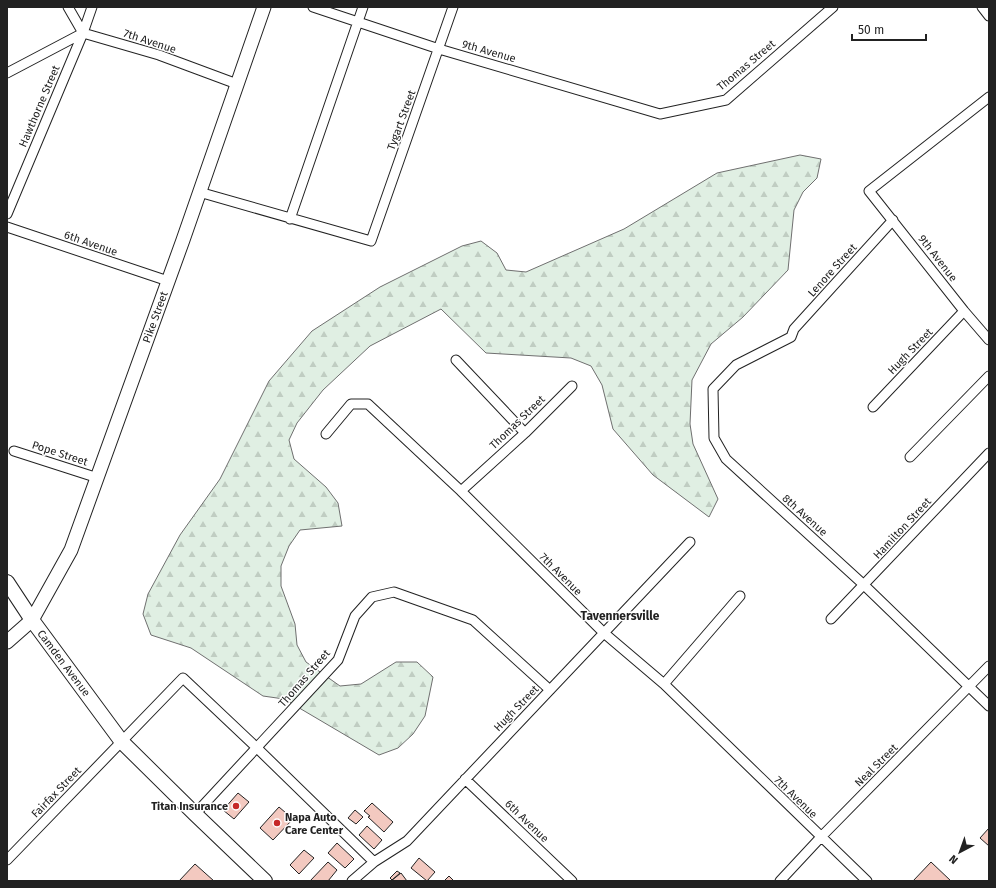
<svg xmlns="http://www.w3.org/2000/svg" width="996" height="888" viewBox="0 0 996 888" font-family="'Fira Sans',sans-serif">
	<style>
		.forest { fill: url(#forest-firs); stroke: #6f6f6f }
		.building { fill: #f3c9c0; stroke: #222 }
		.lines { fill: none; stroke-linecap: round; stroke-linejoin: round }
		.minor-casing { stroke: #222; stroke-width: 11 }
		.secondary-casing { stroke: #222; stroke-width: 15 }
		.primary-casing { stroke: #222; stroke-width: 16 }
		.minor { stroke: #fff; stroke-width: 9 }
		.secondary { stroke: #fff; stroke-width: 13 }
		.primary { stroke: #fff; stroke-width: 14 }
		.poi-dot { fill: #c62828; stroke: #fff; stroke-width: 1.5 }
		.labels { text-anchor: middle; stroke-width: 3; stroke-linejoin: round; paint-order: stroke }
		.street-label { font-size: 11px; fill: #222; stroke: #fff }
		.poi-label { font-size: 11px; font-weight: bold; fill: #222; stroke: #fff; text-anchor: end }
		.neighbourhood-label { font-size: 12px; font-weight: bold; fill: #222; stroke: #fff }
	</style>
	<defs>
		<pattern id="forest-firs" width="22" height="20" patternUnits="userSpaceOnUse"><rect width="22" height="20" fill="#e0efe3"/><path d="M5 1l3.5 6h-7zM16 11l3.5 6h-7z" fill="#c0cdc2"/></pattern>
	</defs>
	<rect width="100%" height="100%" fill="#fff"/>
	<!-- forest -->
	<path class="forest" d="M 800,155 L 821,159 L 817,178 L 803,192 L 794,210 L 788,270 L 743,317 L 711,344 L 692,380 L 690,424 L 693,444 L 718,499 L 709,517 L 653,475 L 613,429 L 602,385 L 591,366 L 571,358 L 486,353 L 441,309 L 370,346 L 323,390 L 297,423 L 289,440 L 294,459 L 326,487 L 338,503 L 342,526 L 300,530 L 289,546 L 281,566 L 281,586 L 295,624 L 297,645 L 306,662 L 340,686 L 361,684 L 396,662 L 417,662 L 433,677 L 425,716 L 413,734 L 398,748 L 379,755 L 284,699 L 263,696 L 191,648 L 151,635 L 143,614 L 148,594 L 180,535 L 220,479 L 269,381 L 312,331 L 380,287 L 462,246 L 481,241 L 497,253 L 506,270 L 526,272 L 624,229 L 717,173 Z"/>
	<!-- building -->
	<path class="building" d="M 238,793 L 249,802 L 234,819 L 223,810 Z
		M 372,803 L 393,822 L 384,832 L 368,817 L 370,816 L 364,811 Z
		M 279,807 L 293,819 L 273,840 L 260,828 Z
		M 355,810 L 363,817 L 356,824 L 348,818 Z
		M 367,826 L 382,840 L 374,849 L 359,835 Z
		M 989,828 L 989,846 L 980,838 Z
		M 337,843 L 354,859 L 345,868 L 328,853 Z
		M 304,850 L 314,858 L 299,874 L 290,865 Z
		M 419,858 L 435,872 L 427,881 L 411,868 Z
		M 328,862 L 337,870 L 328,881 L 310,881 Z
		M 931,862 L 951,881 L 913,881 Z
		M 195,864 L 214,881 L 179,881 Z
		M 397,871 L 400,873 L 392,880 L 390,878 Z
		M 401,873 L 407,881 L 391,881 Z
		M 449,876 L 454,881 L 444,881 Z"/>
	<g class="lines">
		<defs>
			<path id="minor" d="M 68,7 L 83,33 L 159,55 L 237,84
				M 313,7 L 439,49 L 660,114 L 726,100 L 833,7
				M 982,7 L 989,16
				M 7,73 L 83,33
				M 989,97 L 869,191 L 964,311 L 989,340
				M 199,192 L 371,241 L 453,7
				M 7,214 L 83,33 L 92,7
				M 290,219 L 363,7
				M 893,220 L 794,329 L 791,337 L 736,365 L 713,389 L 714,438 L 726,459 L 864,585 L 989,706
				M 7,227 L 168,281
				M 456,360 L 525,433
				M 873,407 L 964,311
				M 326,434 L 351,404 L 368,404 L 461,491 L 604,633 L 664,684 L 867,881
				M 14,451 L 98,478
				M 910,457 L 989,376
				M 461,491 L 525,433 L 572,386
				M 831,619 L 989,453
				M 664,684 L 740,596
				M 465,779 L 572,881
				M 195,814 L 338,660 L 355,616 L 372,597 L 394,592 L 473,620 L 550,690
				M 7,860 L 183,678 L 257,748 L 374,862
				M 352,881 L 374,862 L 407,841 L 690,542
				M 780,881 L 821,837 L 989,666"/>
			<path id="secondary" d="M 7,642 L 32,620 L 71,550 L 183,240 L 264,7"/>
			<path id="primary" d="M 7,582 L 32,620 L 122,742 L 195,814 L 265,881"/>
		</defs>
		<!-- minor casing -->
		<use href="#minor" class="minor-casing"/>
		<!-- secondary casing -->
		<use href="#secondary" class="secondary-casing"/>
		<!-- primary casing -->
		<use href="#primary" class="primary-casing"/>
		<!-- minor -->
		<use href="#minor" class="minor"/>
		<!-- secondary -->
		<use href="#secondary" class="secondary"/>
		<!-- primary -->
		<use href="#primary" class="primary"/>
	</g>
	<!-- markers -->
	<g class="poi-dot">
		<circle cx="236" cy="806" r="4"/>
		<circle cx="277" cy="823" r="4"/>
	</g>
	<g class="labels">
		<!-- street labels -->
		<g class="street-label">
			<text transform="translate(150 41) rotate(18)" y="4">7th Avenue</text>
			<text transform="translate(489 51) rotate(16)" y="4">9th Avenue</text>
			<text transform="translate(746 65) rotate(-40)" y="4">Thomas Street</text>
			<text transform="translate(39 106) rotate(-67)" y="4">Hawthorne Street</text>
			<text transform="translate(401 120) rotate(-70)" y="4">Tygart Street</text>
			<text transform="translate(91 243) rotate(19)" y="4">6th Avenue</text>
			<text transform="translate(938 258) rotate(52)" y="4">9th Avenue</text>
			<text transform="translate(832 270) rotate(-48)" y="4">Lenore Street</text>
			<text transform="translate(155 317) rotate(-70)" y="4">Pike Street</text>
			<text transform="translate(910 351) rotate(-46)" y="4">Hugh Street</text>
			<text transform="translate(517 422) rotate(-44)" y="4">Thomas Street</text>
			<text transform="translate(60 453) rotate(18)" y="4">Pope Street</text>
			<text transform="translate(805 515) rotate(42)" y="4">8th Avenue</text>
			<text transform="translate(902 528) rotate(-47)" y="4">Hamilton Street</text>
			<text transform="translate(561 574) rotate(45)" y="4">7th Avenue</text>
			<text transform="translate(64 663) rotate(53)" y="4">Camden Avenue</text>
			<text transform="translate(304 678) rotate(-49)" y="4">Thomas Street</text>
			<text transform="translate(516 708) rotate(-46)" y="4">Hugh Street</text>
			<text transform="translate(876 765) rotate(-45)" y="4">Neal Street</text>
			<text transform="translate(56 792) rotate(-46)" y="4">Fairfax Street</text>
			<text transform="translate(796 797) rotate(44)" y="4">7th Avenue</text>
			<text transform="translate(527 821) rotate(44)" y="4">6th Avenue</text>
		</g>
		<!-- poi labels -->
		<g class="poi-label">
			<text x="228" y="810">Titan Insurance</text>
			<text x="285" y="821" text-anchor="start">Napa Auto<tspan x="285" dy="13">Care Center</tspan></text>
		</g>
		<!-- neighbourhood labels -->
		<g class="neighbourhood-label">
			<text x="620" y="620">Tavennersville</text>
		</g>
	</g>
	<!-- border -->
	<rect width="996" height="888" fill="none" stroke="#222222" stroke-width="16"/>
	<!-- north arrow -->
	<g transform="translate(960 852) rotate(221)" stroke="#ffffff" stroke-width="3" paint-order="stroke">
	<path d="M0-3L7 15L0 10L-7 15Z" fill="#222222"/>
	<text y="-6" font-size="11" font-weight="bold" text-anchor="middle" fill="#222222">N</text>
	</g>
	<!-- scale -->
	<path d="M852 34v6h74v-6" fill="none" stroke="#222222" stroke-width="2"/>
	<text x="858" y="34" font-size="12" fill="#222222" stroke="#ffffff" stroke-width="3" paint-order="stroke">50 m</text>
</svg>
